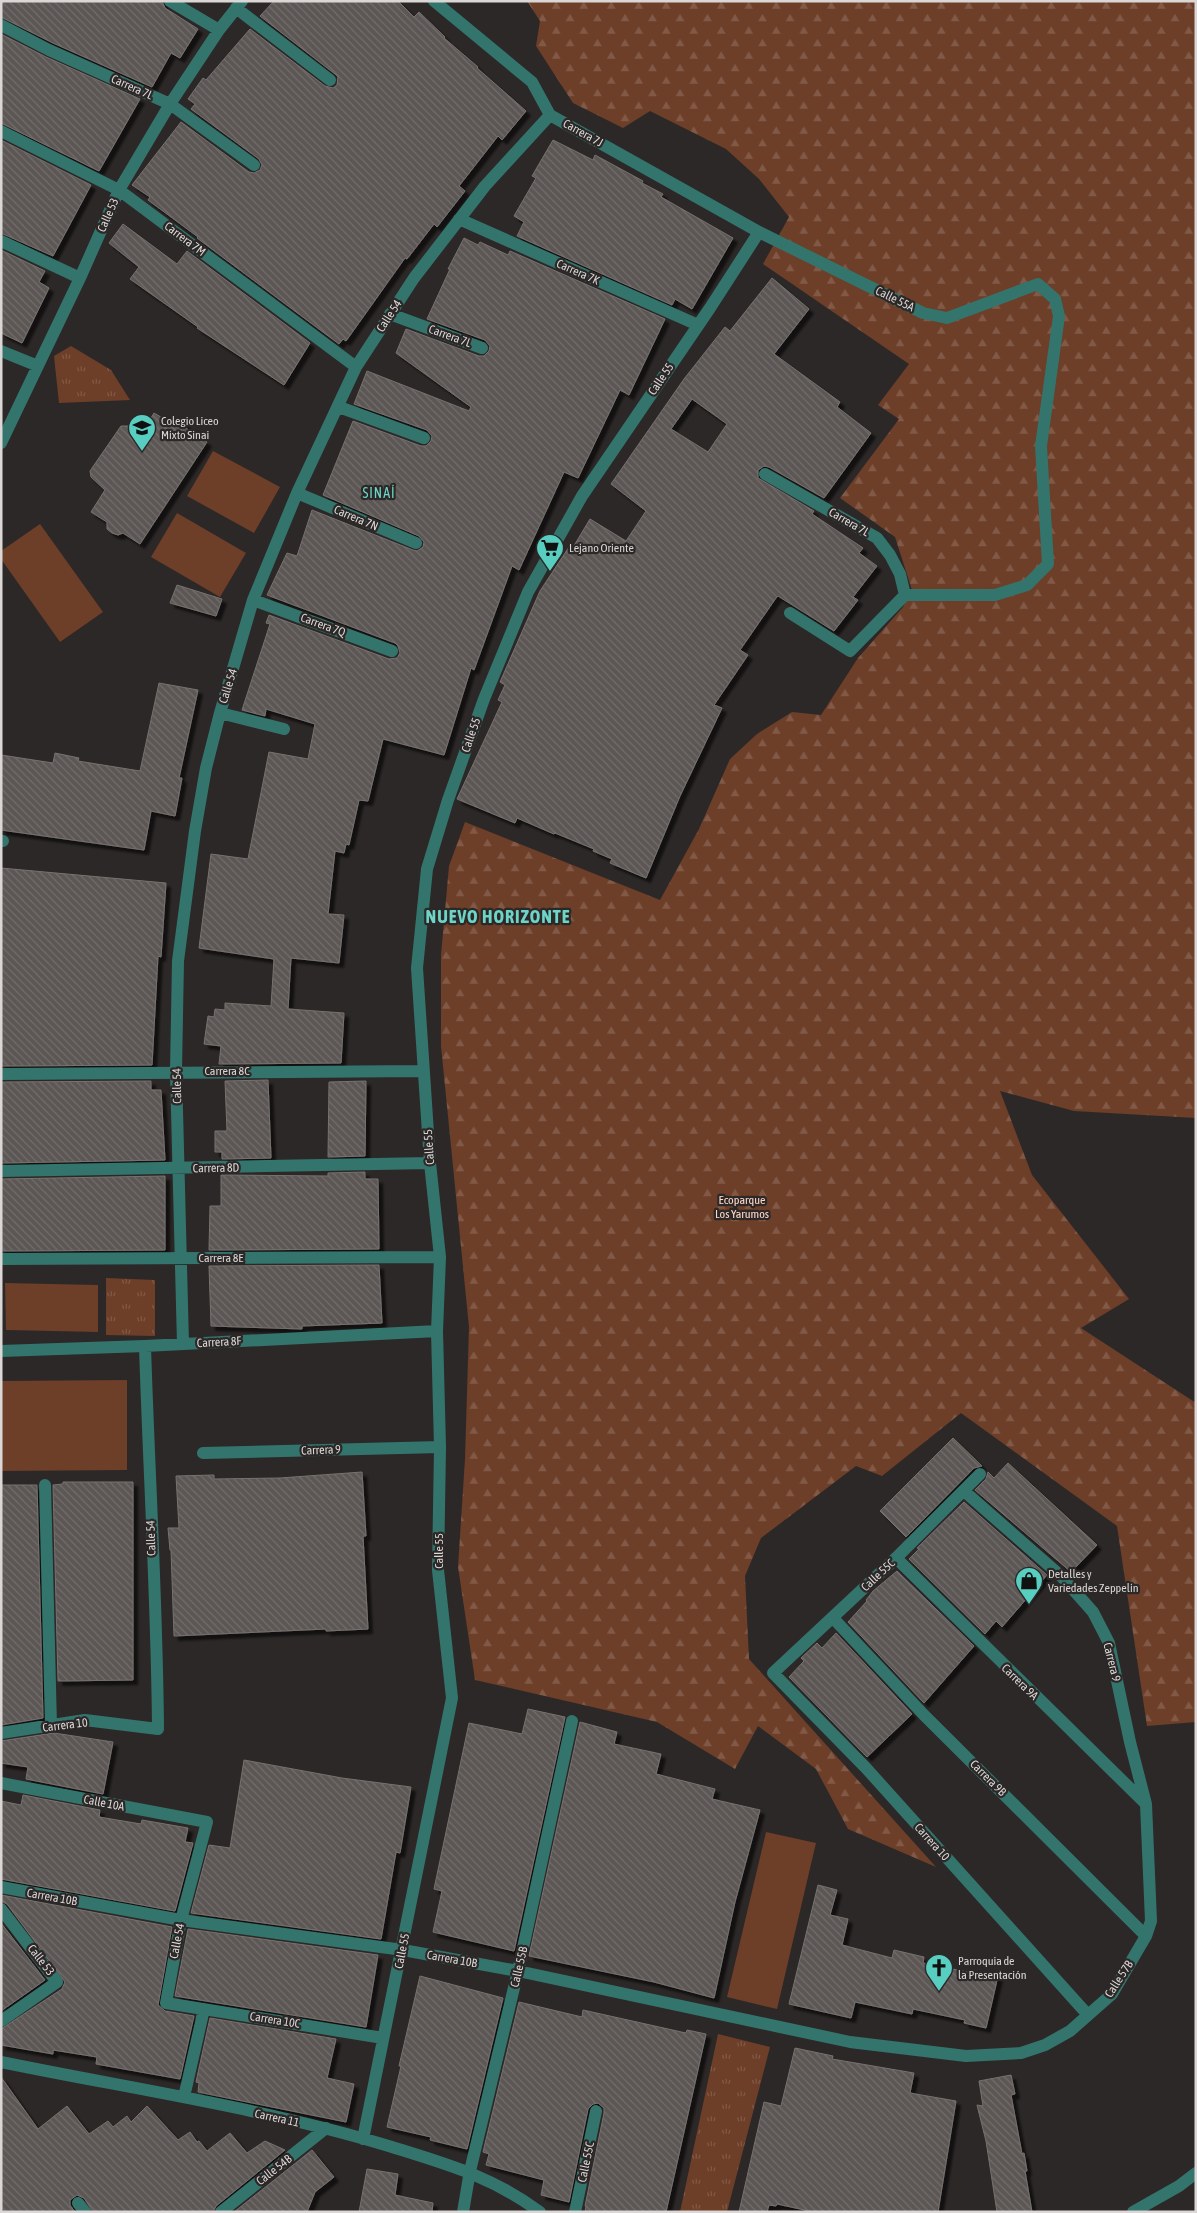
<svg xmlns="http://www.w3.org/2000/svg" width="1197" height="2213" viewBox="0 0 1197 2213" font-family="'Asap Condensed',sans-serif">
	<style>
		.grass { fill: #6d3e28 }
		.forest { fill: url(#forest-firs) }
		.park { fill: url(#park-tufts) }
		.building { fill: url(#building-back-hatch); stroke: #76726f; fill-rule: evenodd; filter: url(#shadow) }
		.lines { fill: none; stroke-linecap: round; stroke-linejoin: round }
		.minor { stroke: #33756d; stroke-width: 12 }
		.labels { text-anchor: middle; stroke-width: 4.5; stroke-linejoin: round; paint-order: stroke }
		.street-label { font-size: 12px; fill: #dad7d6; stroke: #2c2827 }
		.poi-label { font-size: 12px; fill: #dad7d6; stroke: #2c2827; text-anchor: start }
		.park-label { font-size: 12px; fill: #ffd8c8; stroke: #2c2827 }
		.neighbourhood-label { font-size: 14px; letter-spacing: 1px; fill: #6cd5c7; stroke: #2c2827 }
		.district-label { font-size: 18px; font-weight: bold; letter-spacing: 1px; fill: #6cd5c7; stroke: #2c2827 }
	</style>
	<defs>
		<pattern id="forest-firs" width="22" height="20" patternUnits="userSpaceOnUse" patternTransform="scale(1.25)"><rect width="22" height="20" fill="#6d3e28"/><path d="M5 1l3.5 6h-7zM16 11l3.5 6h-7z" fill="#815946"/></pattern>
		<pattern id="park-tufts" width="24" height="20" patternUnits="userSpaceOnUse" patternTransform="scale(1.25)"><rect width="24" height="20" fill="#6d3e28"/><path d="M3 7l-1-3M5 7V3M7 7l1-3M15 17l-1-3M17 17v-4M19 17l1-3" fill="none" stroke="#815946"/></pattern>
		<pattern id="building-back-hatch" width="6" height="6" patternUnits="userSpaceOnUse" patternTransform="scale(1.25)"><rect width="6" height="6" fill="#5b5654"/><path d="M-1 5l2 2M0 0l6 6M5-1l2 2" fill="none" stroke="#726e6c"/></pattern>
		<filter id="shadow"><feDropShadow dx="4.5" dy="4.5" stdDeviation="1" flood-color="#0009"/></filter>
	</defs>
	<rect width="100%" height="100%" fill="#2c2827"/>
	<!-- grass -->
	<path class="grass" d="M 213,451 L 280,487 L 254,533 L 187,496 Z
		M 177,513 L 246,553 L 220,597 L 151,557 Z
		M 40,524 L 103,612 L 60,642 L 1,559 L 1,551 Z
		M 5,1283 L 98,1285 L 98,1332 L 6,1330 Z
		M 127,1380 L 127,1470 L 1,1471 L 1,1381 Z
		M 766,1832 L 816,1843 L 777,2009 L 727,1997 Z"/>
	<!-- forest -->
	<path class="forest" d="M 527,1 L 1196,1 L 1196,1118 L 1074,1111 L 1000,1091 L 1032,1175 L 1129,1299 L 1081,1328 L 1196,1403 L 1196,1722 L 1147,1726 L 1117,1526 L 961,1413 L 882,1476 L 856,1466 L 761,1538 L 745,1576 L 749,1659 L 936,1867 L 848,1829 L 816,1769 L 758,1726 L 735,1769 L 657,1722 L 475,1680 L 458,1567 L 465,1459 L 469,1327 L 441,1046 L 441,955 L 449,866 L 465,822 L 660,900 L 699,829 L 730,759 L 757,734 L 792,712 L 821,715 L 858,658 L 903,607 L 912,590 L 895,537 L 840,498 L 899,419 L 878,405 L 909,364 L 763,264 L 789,217 L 759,179 L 726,149 L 650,111 L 623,128 L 573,103 L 536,46 L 540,21 Z"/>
	<!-- park -->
	<path class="park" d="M 71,346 L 111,370 L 130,400 L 59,403 L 54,356 Z
		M 106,1278 L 155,1280 L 155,1336 L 106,1335 Z
		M 718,2034 L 770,2047 L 727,2212 L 680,2212 Z"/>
	<!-- building -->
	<path class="building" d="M 1,1 L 162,1 L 165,8 L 198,29 L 180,58 L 171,53 L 152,87 L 53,43 L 1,17 Z
		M 274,1 L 398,1 L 414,17 L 419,12 L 445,37 L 444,38 L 478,67 L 477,68 L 526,111 L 502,140 L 498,136 L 459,186 L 465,191 L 437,227 L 434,224 L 407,259 L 405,258 L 346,341 L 343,339 L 339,344 L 197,238 L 198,237 L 148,200 L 150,197 L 132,185 L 181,122 L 249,172 L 254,173 L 260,170 L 262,165 L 259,159 L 191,109 L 195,104 L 188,99 L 203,78 L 206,80 L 250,29 L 325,86 L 333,88 L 337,85 L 338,77 L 335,74 L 260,16 Z
		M 1,34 L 46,57 L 140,99 L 99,171 L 1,123 Z
		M 1,140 L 91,185 L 53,256 L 1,233 Z
		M 553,140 L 593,160 L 595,155 L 643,181 L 642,183 L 663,194 L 661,197 L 733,238 L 692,309 L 675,299 L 672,305 L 517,236 L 524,222 L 514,216 L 536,178 L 532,176 Z
		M 123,224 L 177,264 L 187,251 L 310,343 L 284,385 L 197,328 L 198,327 L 130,279 L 139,267 L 109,243 Z
		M 464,238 L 478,245 L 480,242 L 508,255 L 510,251 L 665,319 L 629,395 L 620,390 L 578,478 L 564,472 L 519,570 L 512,566 L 474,670 L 471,668 L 444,755 L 383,739 L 368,801 L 359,800 L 349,845 L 346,844 L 344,853 L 335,851 L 328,914 L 344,915 L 339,963 L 291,958 L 288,1009 L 344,1013 L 341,1063 L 219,1064 L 221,1046 L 204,1044 L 208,1016 L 214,1017 L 215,1009 L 225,1010 L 225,1003 L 271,1006 L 274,959 L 199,948 L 211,854 L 248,859 L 269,752 L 308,759 L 315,724 L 266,709 L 265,716 L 242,710 L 270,624 L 266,623 L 269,615 L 389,659 L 397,658 L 400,653 L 398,646 L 395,643 L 267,595 L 287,553 L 297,556 L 312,510 L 413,550 L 417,551 L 423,547 L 424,542 L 419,536 L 323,495 L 353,421 L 421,446 L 426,446 L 431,441 L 432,436 L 427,430 L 354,404 L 367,371 L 469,411 L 471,407 L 396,353 L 406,329 L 479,356 L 484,356 L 489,351 L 490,346 L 485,340 L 427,319 L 450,269 L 448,269 Z
		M 1,250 L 45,271 L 39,282 L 49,288 L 22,343 L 1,333 Z
		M 772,278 L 809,309 L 774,354 L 840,402 L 837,407 L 871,433 L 824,498 L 769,467 L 764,466 L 758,470 L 758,478 L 814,511 L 812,514 L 863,548 L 859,553 L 877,566 L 853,597 L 858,600 L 834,631 L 778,596 L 776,598 L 740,650 L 748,655 L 714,705 L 722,708 L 680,796 L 646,878 L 610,863 L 612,859 L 593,851 L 594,849 L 555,833 L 554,834 L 517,818 L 515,823 L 457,799 L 502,702 L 498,700 L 505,685 L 500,682 L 540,591 L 569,547 L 572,549 L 590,519 L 626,541 L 646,511 L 611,484 L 684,379 L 725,327 L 730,331 ZM 692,399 L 727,424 L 708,452 L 671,429 Z
		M 154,413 L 171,423 L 176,421 L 184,422 L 188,431 L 207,442 L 140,544 L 123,533 L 118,535 L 112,533 L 107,529 L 107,522 L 91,512 L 105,490 L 91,477 L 90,471 L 121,426 L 146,426 Z
		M 177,585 L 222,599 L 216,616 L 170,603 Z
		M 159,683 L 198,690 L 179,778 L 182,778 L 175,816 L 151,811 L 144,850 L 1,830 L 1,755 L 53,763 L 55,753 L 79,758 L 78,761 L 140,771 Z
		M 1,868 L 166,883 L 161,957 L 158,956 L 152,1065 L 1,1066 Z
		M 268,1080 L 271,1158 L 222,1159 L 222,1152 L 215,1152 L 215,1131 L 227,1131 L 225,1081 Z
		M 151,1081 L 151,1090 L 161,1090 L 165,1160 L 1,1163 L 1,1082 Z
		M 366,1081 L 365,1156 L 328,1157 L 329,1082 Z
		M 365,1172 L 365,1179 L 378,1179 L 379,1249 L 209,1250 L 210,1206 L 221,1206 L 221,1175 L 328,1176 L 328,1173 Z
		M 165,1176 L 165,1250 L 1,1251 L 1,1179 Z
		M 379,1265 L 382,1323 L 302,1326 L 302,1329 L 211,1326 L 209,1266 Z
		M 953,1438 L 982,1466 L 974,1468 L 906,1537 L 880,1511 Z
		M 1008,1463 L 1097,1545 L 1071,1572 L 975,1490 L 986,1479 L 988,1472 L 994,1478 Z
		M 362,1472 L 366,1536 L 363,1536 L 368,1629 L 326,1631 L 326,1629 L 174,1636 L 171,1550 L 170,1550 L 168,1528 L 179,1528 L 176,1476 L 214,1475 L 214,1479 L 280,1478 Z
		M 63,1482 L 133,1482 L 133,1680 L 58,1681 L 53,1485 L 63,1484 Z
		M 1,1485 L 37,1485 L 43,1718 L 1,1725 Z
		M 964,1502 L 1047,1575 L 1002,1627 L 996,1621 L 985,1634 L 909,1559 L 919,1549 L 917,1548 Z
		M 897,1571 L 974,1646 L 924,1703 L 848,1622 L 867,1601 L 866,1600 L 873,1591 Z
		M 836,1633 L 912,1714 L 867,1757 L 789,1677 L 804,1661 L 801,1658 L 817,1643 L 822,1648 Z
		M 528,1709 L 565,1717 L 514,1951 L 433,1932 L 442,1891 L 434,1889 L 469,1723 L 522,1734 Z
		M 580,1722 L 617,1732 L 614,1744 L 661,1754 L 656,1774 L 715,1789 L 712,1799 L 760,1810 L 735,1902 L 714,1998 L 654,1982 L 529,1956 Z
		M 54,1733 L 113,1742 L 103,1794 L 26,1779 L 28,1767 L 1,1763 L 1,1741 Z
		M 244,1760 L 342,1778 L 411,1787 L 400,1853 L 396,1852 L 381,1939 L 191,1913 L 209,1845 L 230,1848 Z
		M 23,1795 L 100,1810 L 99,1817 L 141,1824 L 142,1820 L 188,1828 L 185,1842 L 193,1843 L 175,1911 L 1,1879 L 1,1801 L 21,1805 Z
		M 818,1885 L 837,1890 L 830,1915 L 848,1919 L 842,1945 L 892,1958 L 894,1950 L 924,1957 L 923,1963 L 977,1974 L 978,1972 L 998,1976 L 986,2028 L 964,2023 L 965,2020 L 913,2009 L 912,2014 L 855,2002 L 851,2018 L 789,2004 Z
		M 1,1895 L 172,1927 L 158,2005 L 165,2011 L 194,2016 L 180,2079 L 96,2064 L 97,2057 L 53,2050 L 53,2054 L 1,2045 L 1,2029 L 62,1989 L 65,1982 L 7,1904 L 1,1901 Z
		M 1,1923 L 45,1980 L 1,2011 Z
		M 188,1929 L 378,1955 L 366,2027 L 175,1996 Z
		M 420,1976 L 503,1998 L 467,2149 L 430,2140 L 431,2137 L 387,2127 L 401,2066 L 399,2066 Z
		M 519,2002 L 582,2017 L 583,2010 L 686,2033 L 687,2030 L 706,2034 L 666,2212 L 585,2212 L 586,2206 L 585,2206 L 604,2113 L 604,2108 L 598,2103 L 593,2104 L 588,2109 L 569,2202 L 541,2195 L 544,2180 L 486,2165 L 489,2154 L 483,2152 Z
		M 210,2018 L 336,2039 L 327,2078 L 354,2084 L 346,2122 L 198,2092 L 199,2083 L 196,2082 Z
		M 795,2048 L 833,2056 L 832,2059 L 914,2073 L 910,2093 L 956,2101 L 938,2212 L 814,2212 L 777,2204 L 776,2206 L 769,2205 L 767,2212 L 739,2212 L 764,2102 L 781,2106 Z
		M 1011,2075 L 1015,2094 L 1011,2095 L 1022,2154 L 1024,2153 L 1027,2171 L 1025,2171 L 1032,2212 L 997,2212 L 986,2141 L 977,2105 L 983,2106 L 979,2081 Z
		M 1,2077 L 38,2129 L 67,2106 L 89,2134 L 108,2121 L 113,2127 L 127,2116 L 131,2122 L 147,2106 L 178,2140 L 190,2132 L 197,2142 L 199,2141 L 207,2151 L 230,2133 L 247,2153 L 265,2141 L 285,2150 L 216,2206 L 213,2212 L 93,2212 L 84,2198 L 77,2195 L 70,2200 L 70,2205 L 75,2212 L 1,2212 Z
		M 312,2150 L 334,2177 L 315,2192 L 307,2212 L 234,2212 Z
		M 367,2169 L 398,2174 L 395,2195 L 433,2203 L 432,2212 L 359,2212 Z"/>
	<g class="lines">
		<!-- minor -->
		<path class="minor" d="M 170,1 L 219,30
			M 434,1 L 532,82 L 550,115 L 759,232 L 923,313 L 947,318 L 1038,284 L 1055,299 L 1059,316 L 1041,446 L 1048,564 L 1027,585 L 995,595 L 905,595
			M 236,8 L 330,80
			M 1,25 L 49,50 L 170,104 L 254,165
			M 1,131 L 119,190 L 356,367
			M 459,219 L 698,325
			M 1,241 L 80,278
			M 390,314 L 482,348
			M 1,351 L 38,366
			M 339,407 L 424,438
			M 1,443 L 80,278 L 119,190 L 170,104 L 219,30 L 242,1
			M 765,474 L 877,538 L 890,555 L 900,574 L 905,595
			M 297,493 L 416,543
			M 253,600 L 392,651
			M 790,613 L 850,651 L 905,595
			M 220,713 L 284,729
			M 1,841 L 3,841
			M 1,1074 L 423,1071
			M 1,1171 L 430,1163
			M 1,1259 L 440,1257
			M 183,1344 L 176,1071 L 178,961 L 195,831 L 206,768 L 220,713 L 253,600 L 297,493 L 356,367 L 414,278 L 485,186 L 550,115
			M 1,1351 L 145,1346 L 437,1331
			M 203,1453 L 440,1447
			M 980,1474 L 896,1558 L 773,1673 L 866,1768 L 1088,2015
			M 45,1485 L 51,1726
			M 896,1558 L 1146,1804
			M 833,1618 L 924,1715 L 1146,1936
			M 1,1733 L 85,1720 L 158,1729 C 157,1601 149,1474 145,1346
			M 1,1783 L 207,1822 L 181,1920 L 166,2003 L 383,2038
			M 1,1887 L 181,1920 L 403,1950 L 518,1971 L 850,2042 L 966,2056 L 1021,2053 L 1045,2045 L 1070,2031 L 1112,1994 L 1146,1936 L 1151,1921 L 1146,1804 L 1130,1742 L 1109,1643 L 1093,1612 L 1062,1577 L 964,1491
			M 1,1909 L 57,1982 L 1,2021
			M 1,2062 C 132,2089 265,2108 392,2147 C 449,2165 491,2176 540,2212
			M 184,2097 L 204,2009
			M 363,2139 L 452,1698 L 438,1570 L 440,1447 L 437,1331 L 440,1257 L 430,1163 L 417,968 L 427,869 L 448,800 L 484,699 L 528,592 L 582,496 L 710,308 L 759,232
			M 78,2203 L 85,2212
			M 221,2212 L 326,2128
			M 463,2212 L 470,2171 L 518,1971 L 572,1721
			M 575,2212 L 596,2111
			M 1133,2212 L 1179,2186 L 1196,2173"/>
	</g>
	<!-- icons -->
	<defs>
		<symbol id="school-pin" viewBox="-11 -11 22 30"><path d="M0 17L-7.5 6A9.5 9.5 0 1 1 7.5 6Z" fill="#58cec0" stroke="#2c2827"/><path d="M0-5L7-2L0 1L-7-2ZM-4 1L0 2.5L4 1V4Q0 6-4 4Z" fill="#111"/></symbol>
		<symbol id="supermarket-pin" viewBox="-11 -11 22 30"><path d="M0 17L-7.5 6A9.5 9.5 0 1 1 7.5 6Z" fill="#58cec0" stroke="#2c2827"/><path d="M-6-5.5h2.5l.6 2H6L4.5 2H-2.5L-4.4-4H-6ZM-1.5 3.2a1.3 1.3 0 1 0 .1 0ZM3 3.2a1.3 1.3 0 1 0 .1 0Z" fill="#111"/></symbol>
		<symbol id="shop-pin" viewBox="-11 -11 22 30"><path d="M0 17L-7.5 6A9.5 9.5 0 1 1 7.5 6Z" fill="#58cec0" stroke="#2c2827"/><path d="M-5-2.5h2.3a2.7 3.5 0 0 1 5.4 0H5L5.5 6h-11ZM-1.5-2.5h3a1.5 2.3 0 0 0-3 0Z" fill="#111"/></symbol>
		<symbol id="church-pin" viewBox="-11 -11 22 30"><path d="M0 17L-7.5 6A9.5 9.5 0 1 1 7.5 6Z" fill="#58cec0" stroke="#2c2827"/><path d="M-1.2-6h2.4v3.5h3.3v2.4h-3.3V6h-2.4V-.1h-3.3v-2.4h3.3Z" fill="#111"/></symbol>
	</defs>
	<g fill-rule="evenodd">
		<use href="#school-pin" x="126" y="412" width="32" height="43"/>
		<use href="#supermarket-pin" x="534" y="532" width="32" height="43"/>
		<use href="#shop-pin" x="1013" y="1565" width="32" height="43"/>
		<use href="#church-pin" x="923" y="1952" width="32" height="43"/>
	</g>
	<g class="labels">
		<!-- street labels -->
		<g class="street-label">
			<text transform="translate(132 87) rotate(24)" y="4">Carrera 7L</text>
			<text transform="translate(583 133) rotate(29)" y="4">Carrera 7J</text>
			<text transform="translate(108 215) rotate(-66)" y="4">Calle 53</text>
			<text transform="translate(185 239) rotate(37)" y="4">Carrera 7M</text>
			<text transform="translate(578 272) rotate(24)" y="4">Carrera 7K</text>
			<text transform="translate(895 299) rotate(26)" y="4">Calle 55A</text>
			<text transform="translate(389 316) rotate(-57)" y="4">Calle 54</text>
			<text transform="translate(450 336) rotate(20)" y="4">Carrera 7L</text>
			<text transform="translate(661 379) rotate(-56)" y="4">Calle 55</text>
			<text transform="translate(356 518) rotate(23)" y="4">Carrera 7N</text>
			<text transform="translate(849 522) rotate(30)" y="4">Carrera 7L</text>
			<text transform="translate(323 625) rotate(20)" y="4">Carrera 7Q</text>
			<text transform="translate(228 686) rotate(-73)" y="4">Calle 54</text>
			<text transform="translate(471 735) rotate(-71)" y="4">Calle 55</text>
			<text x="227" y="1075">Carrera 8C</text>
			<text transform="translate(177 1086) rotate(-91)" y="4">Calle 54</text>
			<text transform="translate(429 1147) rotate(-94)" y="4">Calle 55</text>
			<text transform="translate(216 1168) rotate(-1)" y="4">Carrera 8D</text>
			<text x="221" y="1262">Carrera 8E</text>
			<text transform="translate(219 1342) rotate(-3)" y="4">Carrera 8F</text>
			<text transform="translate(321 1450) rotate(-2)" y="4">Carrera 9</text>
			<text transform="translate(151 1538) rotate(-92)" y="4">Calle 54</text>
			<text transform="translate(439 1551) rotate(-90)" y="4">Calle 55</text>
			<text transform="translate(878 1575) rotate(-43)" y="4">Calle 55C</text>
			<text transform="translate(1112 1662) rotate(76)" y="4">Carrera 9</text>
			<text transform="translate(1020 1682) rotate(44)" y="4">Carrera 9A</text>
			<text transform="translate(65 1725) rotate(-7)" y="4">Carrera 10</text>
			<text transform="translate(988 1778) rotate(45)" y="4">Carrera 9B</text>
			<text transform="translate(104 1803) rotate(11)" y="4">Calle 10A</text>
			<text transform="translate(932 1842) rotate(48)" y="4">Carrera 10</text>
			<text transform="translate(52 1897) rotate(10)" y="4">Carrera 10B</text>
			<text transform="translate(177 1941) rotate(-79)" y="4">Calle 54</text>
			<text transform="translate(402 1951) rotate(-79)" y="4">Calle 55</text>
			<text transform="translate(452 1959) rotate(10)" y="4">Carrera 10B</text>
			<text transform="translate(41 1960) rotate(52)" y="4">Calle 53</text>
			<text transform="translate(519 1967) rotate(-77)" y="4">Calle 55B</text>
			<text transform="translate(1119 1979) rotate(-57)" y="4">Calle 57B</text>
			<text transform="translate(275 2020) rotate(9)" y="4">Carrera 10C</text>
			<text transform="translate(277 2118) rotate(12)" y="4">Carrera 11</text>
			<text transform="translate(586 2162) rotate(-78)" y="4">Calle 55C</text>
			<text transform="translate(274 2170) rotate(-38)" y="4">Calle 54B</text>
		</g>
		<!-- poi labels -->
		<g class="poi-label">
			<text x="161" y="425">Colegio Liceo<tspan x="161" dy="14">Mixto Sinai</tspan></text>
			<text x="569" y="552">Lejano Oriente</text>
			<text x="1048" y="1578">Detalles y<tspan x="1048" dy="14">Variedades Zeppelin</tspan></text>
			<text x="958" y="1965">Parroquia de<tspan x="958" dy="14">la Presentación</tspan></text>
		</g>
		<!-- park labels -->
		<g class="park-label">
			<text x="742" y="1204">Ecoparque<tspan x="742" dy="14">Los Yarumos</tspan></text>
		</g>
		<!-- neighbourhood labels -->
		<g class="neighbourhood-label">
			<text x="379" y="498">SINAÍ</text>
		</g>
		<!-- district labels -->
		<g class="district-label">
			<text x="498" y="923">NUEVO HORIZONTE</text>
		</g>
	</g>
	<!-- border -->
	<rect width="1197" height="2213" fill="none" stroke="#dad7d6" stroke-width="5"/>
</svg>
